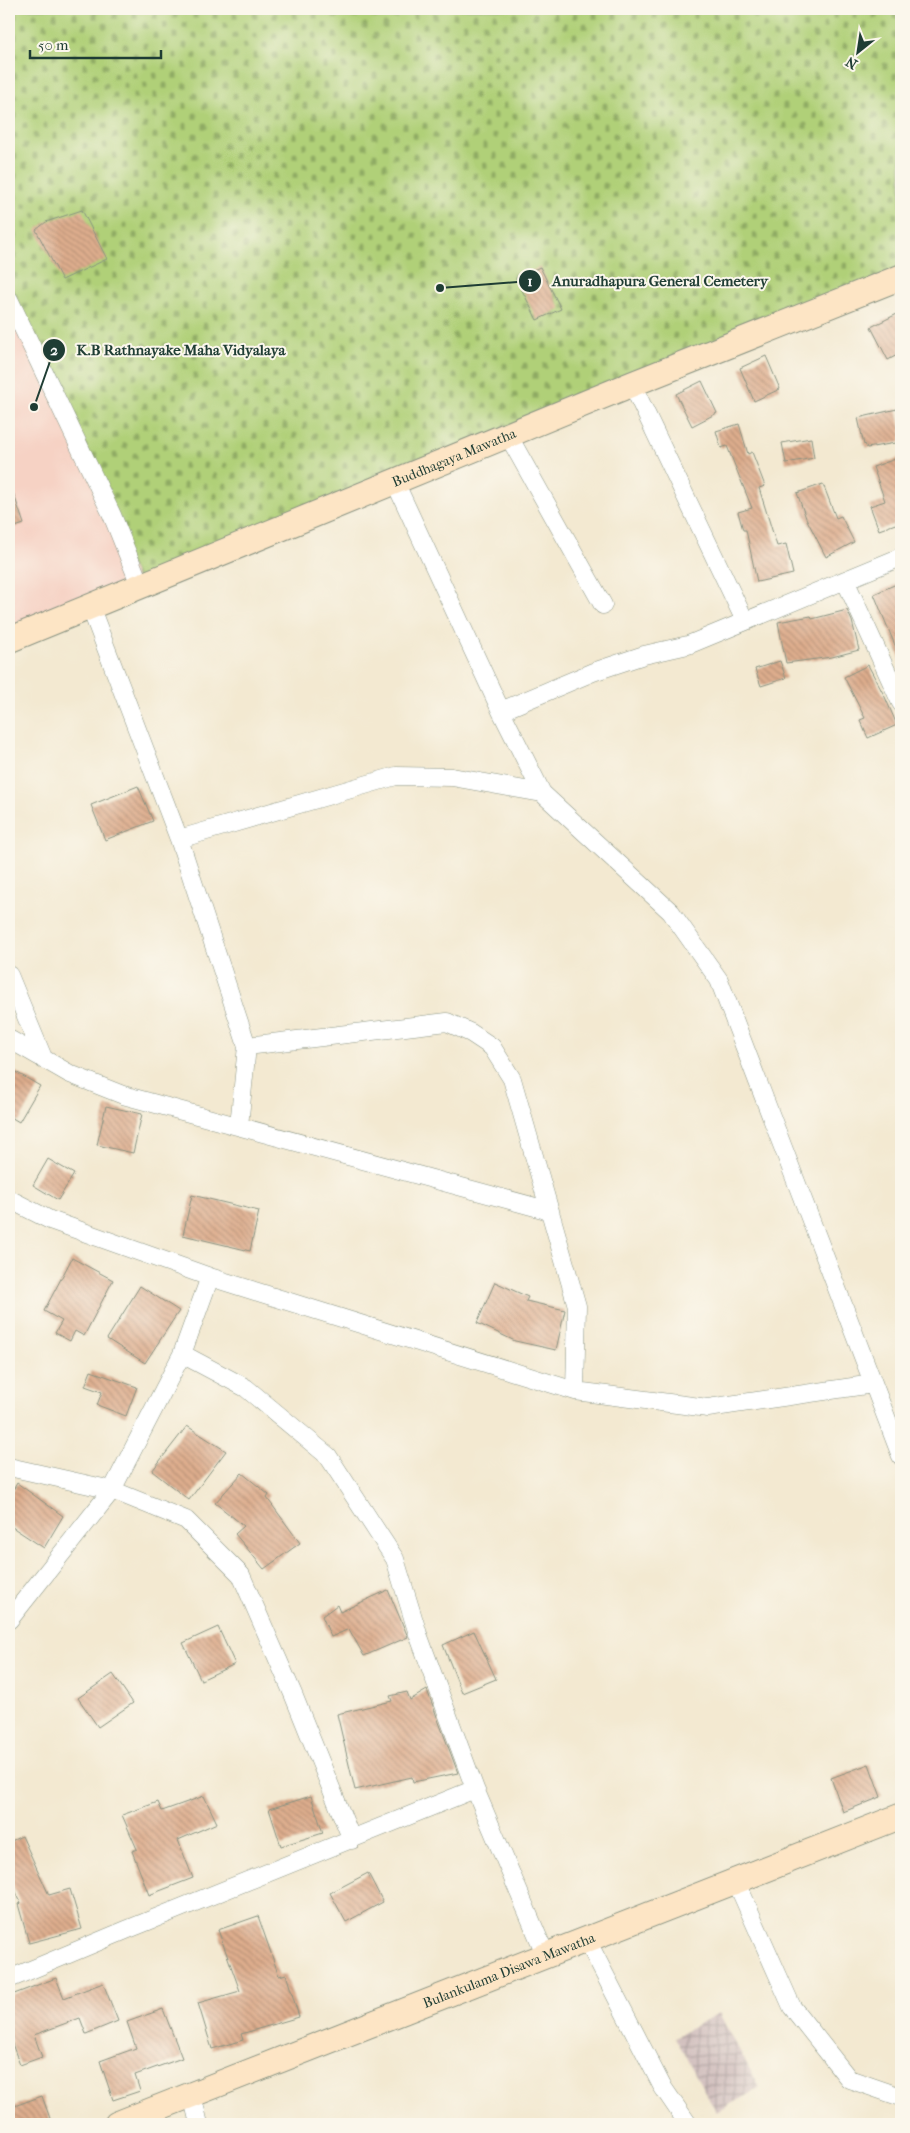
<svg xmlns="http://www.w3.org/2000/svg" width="910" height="2133" viewBox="0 0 910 2133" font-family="'IM FELL French Canon',serif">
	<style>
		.built { fill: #f6d2c4 }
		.industrial { fill: url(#industrial-grid) }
		.cemetery { fill: url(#cemetery-stones); stroke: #688656 }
		.building { fill: url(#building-back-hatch) }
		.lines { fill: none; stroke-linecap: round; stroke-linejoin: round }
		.street-casing { stroke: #899382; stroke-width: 19 }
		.secondary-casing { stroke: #899382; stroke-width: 27 }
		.street { stroke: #fff; stroke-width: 18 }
		.secondary { stroke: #fde5c5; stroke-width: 25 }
		.labels { text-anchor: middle; stroke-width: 4; stroke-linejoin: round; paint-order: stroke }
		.street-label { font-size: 14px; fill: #1f3d34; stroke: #fbf7ec }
		.leader { fill: none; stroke: #1f3d34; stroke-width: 2 }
		.callout-dot { fill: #1f3d34; stroke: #fbf7ec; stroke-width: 2 }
		.mark-label { font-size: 15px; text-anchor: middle; font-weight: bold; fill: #fff }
		.callout-label { font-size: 15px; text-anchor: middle; font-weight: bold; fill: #1f3d34; stroke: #fbf7ec; stroke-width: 4; stroke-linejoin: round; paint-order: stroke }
	</style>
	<defs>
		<pattern id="industrial-grid" width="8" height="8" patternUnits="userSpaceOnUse" patternTransform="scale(1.25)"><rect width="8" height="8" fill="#d1bfbe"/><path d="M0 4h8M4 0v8" fill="none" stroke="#a99c9b"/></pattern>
		<pattern id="cemetery-stones" width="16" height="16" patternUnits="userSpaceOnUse" patternTransform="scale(1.25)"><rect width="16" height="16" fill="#b0d078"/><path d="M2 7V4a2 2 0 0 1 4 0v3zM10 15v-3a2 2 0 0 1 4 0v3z" fill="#8faa63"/></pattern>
		<pattern id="building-back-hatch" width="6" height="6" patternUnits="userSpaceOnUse" patternTransform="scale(1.25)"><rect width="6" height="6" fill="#dead8d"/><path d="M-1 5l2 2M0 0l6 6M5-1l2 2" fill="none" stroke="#b38e74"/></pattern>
	</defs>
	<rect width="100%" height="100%" fill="#fbf7ec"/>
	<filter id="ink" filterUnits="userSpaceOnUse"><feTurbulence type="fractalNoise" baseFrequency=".02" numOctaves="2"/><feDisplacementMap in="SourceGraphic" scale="10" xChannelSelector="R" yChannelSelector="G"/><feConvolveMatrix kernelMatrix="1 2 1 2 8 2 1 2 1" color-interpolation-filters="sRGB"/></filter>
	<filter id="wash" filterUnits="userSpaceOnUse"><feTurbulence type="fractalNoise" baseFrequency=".0096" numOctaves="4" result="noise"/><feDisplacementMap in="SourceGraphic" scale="20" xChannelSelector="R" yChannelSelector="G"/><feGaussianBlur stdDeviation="1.12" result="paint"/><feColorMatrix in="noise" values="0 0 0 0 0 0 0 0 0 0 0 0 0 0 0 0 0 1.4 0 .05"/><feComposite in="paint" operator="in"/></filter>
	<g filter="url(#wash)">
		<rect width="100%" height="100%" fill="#f3e9d1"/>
		<!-- built -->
		<path class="built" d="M 9,299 L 140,585 L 9,640 Z"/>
		<!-- industrial -->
		<path class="industrial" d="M 719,2013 L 760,2088 L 716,2112 L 675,2037 Z"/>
		<!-- cemetery -->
		<path class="cemetery" d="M 9,9 L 901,9 L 901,276 L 140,585 L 9,299 Z"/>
		<g id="blocks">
			<!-- building -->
			<path class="building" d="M 82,210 L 107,259 L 62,280 L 36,230 L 46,222 Z
				M 540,267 L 561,309 L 537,320 L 516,278 Z
				M 901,312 L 901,353 L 888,360 L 871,327 Z
				M 766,356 L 780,389 L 754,401 L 740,368 Z
				M 702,381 L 717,413 L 692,426 L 676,394 Z
				M 897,409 L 901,428 L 901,442 L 867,448 L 865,444 L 864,445 L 858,418 Z
				M 739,424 L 748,454 L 752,452 L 765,486 L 759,488 L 777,546 L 786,544 L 793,574 L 757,582 L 746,530 L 743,530 L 738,512 L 752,508 L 727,446 L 721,448 L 716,431 Z
				M 811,438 L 814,458 L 786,463 L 782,443 Z
				M 901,457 L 901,522 L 879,530 L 870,506 L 885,501 L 873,467 Z
				M 823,484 L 836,518 L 841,516 L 854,542 L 826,557 L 806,518 L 797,493 Z
				M 9,486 L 11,486 L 24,524 L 9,529 Z
				M 901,582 L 901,660 L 874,594 Z
				M 847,610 L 852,621 L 859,650 L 832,657 L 786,663 L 778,622 L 811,616 L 812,619 Z
				M 780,661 L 786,678 L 761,686 L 755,669 Z
				M 868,665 L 885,697 L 897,725 L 868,738 L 860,720 L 865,718 L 844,677 Z
				M 138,786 L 153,821 L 105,840 L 91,805 Z
				M 9,1068 L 40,1086 L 19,1122 L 9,1116 Z
				M 106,1106 L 142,1114 L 133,1153 L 97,1145 Z
				M 48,1159 L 74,1174 L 58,1200 L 33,1185 Z
				M 192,1195 L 259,1211 L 250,1251 L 183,1235 Z
				M 72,1258 L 113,1280 L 84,1336 L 75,1331 L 70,1341 L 55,1333 L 62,1321 L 44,1311 Z
				M 495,1282 L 528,1297 L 526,1301 L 565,1310 L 556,1350 L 515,1341 L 477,1323 Z
				M 140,1286 L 179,1311 L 145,1363 L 107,1339 Z
				M 91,1371 L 137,1387 L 126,1416 L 97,1405 L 102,1392 L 85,1386 Z
				M 187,1426 L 226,1451 L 189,1500 L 152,1471 Z
				M 242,1473 L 269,1495 L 267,1498 L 300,1543 L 264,1569 L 235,1534 L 244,1526 L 215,1503 Z
				M 17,1483 L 63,1516 L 44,1548 L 9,1525 L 9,1497 Z
				M 388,1590 L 408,1637 L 364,1656 L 349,1629 L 331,1637 L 322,1616 L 337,1605 L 340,1612 Z
				M 218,1627 L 235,1664 L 201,1680 L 183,1643 Z
				M 474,1631 L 496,1679 L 462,1693 L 443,1645 Z
				M 113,1674 L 133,1703 L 98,1727 L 78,1698 Z
				M 427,1690 L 458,1773 L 413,1782 L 412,1777 L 355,1790 L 337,1714 L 392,1701 L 390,1696 L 407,1692 L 410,1700 Z
				M 869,1764 L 881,1797 L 843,1812 L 831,1778 Z
				M 204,1796 L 217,1823 L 178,1840 L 193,1878 L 149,1895 L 132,1851 L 137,1849 L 122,1815 L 158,1802 L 162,1811 Z
				M 311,1796 L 323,1833 L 281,1846 L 269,1809 Z
				M 22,1836 L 49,1895 L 70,1889 L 82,1929 L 29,1943 L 18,1904 L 21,1903 L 9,1877 L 9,1842 Z
				M 368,1873 L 383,1902 L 346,1922 L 330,1893 Z
				M 258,1916 L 279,1976 L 286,1974 L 299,2017 L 241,2034 L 243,2040 L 212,2049 L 198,2003 L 240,1991 L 218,1930 Z
				M 56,1978 L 64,1998 L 103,1983 L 118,2021 L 86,2034 L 80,2018 L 34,2035 L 42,2057 L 20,2065 L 9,2036 L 9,1996 Z
				M 163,2009 L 182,2058 L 135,2075 L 140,2091 L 113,2100 L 100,2061 L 136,2048 L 127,2022 Z
				M 42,2096 L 52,2124 L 9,2124 L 9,2108 Z"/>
		</g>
	</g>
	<g filter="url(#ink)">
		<use href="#blocks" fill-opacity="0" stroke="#899382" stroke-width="1"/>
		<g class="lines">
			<defs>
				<path id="street" d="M 9,299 L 112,515 L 140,585
					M 632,384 L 745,621
					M 508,435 L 603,605
					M 395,482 L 501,711 L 542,793 L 671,912 L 719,980 L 901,1456
					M 845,580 L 901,703
					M 90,606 L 179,839 L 247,1046 L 239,1126
					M 501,711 L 593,672 L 644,655 L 688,645 L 901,557
					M 179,839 L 396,776 L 452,777 L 542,793
					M 9,975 L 44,1060
					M 9,1039 L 70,1074 L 123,1095 L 550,1211
					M 247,1046 L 447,1022 L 471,1033 L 492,1047 L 512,1079 L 577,1306 L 575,1391
					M 9,1199 L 50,1220 L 210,1277 L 575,1391 L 708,1408 L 873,1384
					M 182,1354 L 246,1388 L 328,1456 L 395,1559 L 418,1634 L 475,1789 L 546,1956
					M 9,1467 L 112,1490 L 186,1520 L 241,1575 L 293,1694 L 352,1840
					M 9,1620 L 112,1490 L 182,1354 L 210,1277
					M 736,1881 L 792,2007 L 849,2079 L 901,2097
					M 587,1940 L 662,2086 L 688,2124
					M 9,1979 L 126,1930 L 475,1789
					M 192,2095 L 199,2124"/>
				<g id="secondary">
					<path id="s1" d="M 9,640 L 632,384 L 901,277"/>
					<path id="s2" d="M 117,2124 L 901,1816"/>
				</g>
			</defs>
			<!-- street casing -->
			<use href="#street" class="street-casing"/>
			<!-- secondary casing -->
			<use href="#secondary" class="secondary-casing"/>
			<!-- street -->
			<use href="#street" class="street"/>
			<!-- secondary -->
			<use href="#secondary" class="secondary"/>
		</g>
	</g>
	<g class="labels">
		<!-- street labels -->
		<g class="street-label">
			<text dy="5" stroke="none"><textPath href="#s1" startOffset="481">Buddhagaya Mawatha</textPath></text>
			<text dy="5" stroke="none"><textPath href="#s2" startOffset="421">Bulankulama Disawa Mawatha</textPath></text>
		</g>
	</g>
	<!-- callouts -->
	<path class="leader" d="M440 288L530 281M34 407L54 350"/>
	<g class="callout-dot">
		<circle cx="440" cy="288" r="5"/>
		<circle cx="34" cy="407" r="5"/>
		<circle cx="530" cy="281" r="12"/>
		<circle cx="54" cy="350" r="12"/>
	</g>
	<g class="mark-label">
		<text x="530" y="286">1</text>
		<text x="54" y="355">2</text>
	</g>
	<g class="callout-label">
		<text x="660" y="286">Anuradhapura General Cemetery</text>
		<text x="181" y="355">K.B Rathnayake Maha Vidyalaya</text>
	</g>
	<!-- margin -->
	<rect width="910" height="2133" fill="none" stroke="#fbf7ec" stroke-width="30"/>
	<!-- north arrow -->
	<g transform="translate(858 52) rotate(210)" stroke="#fbf7ec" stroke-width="4" paint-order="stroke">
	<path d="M0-4L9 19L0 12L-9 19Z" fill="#1f3d34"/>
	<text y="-8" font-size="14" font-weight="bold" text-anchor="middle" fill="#1f3d34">N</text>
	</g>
	<!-- scale -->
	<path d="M30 50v8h131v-8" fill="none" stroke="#1f3d34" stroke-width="2.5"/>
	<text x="38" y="50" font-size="15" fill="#1f3d34" stroke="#fbf7ec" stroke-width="4" paint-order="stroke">50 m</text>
</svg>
